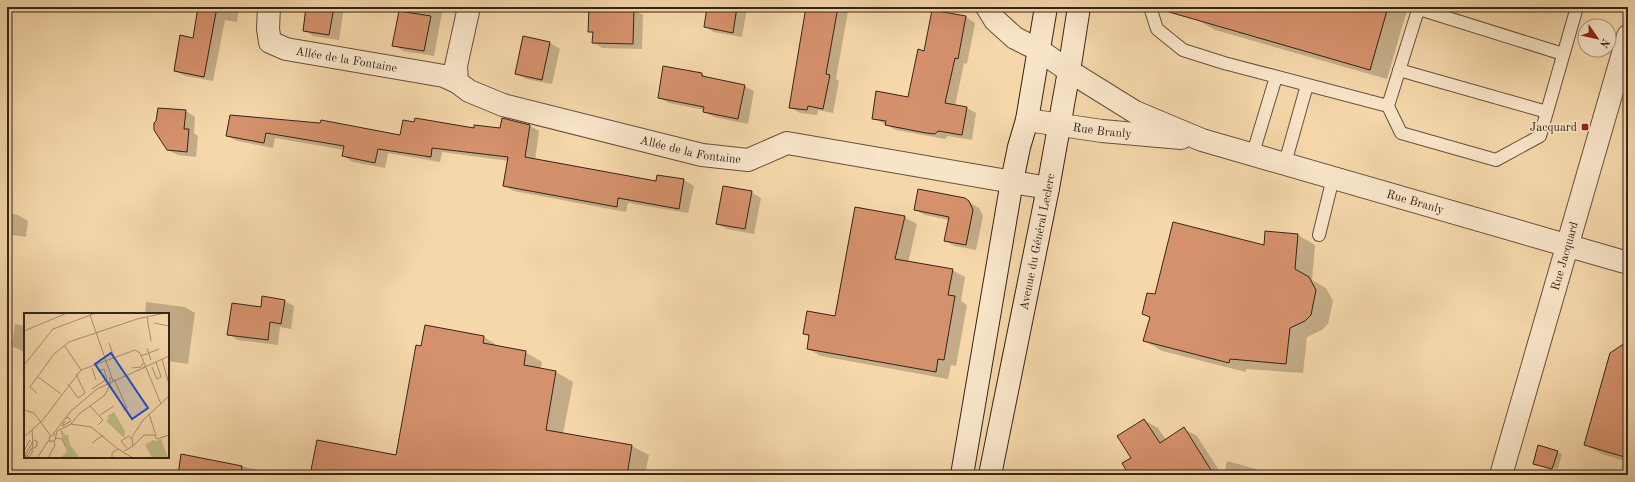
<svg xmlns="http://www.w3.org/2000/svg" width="1635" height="482" viewBox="0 0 1635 482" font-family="'Old Standard TT',serif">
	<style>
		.shadow { fill: #0003 }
		.building { fill: #d5916c; stroke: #35241b }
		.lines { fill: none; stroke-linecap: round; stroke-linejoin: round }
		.service-casing { stroke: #65513f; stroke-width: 14 }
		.minor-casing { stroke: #65513f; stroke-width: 24 }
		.secondary-casing { stroke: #35241b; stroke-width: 24 }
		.service { stroke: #f8e5c8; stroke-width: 12 }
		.minor { stroke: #f8e5c8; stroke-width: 22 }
		.secondary { stroke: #f8e5c8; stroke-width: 22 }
		.poi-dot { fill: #8f2418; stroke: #f8e5c8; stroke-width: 1.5 }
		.labels { text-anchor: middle; stroke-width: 3.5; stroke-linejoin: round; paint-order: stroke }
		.street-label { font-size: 12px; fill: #35241b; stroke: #f8e5c8 }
		.poi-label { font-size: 12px; fill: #35241b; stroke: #f8e5c8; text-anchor: end }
		.inset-road { fill: none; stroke: #a88f71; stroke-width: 1 }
		.view { fill: #1d4ed8; fill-opacity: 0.15; stroke: #1d4ed8; stroke-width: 2 }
		.inset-edge { fill: none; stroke: #35241b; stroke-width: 2 }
	</style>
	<rect width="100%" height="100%" fill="#f5d7aa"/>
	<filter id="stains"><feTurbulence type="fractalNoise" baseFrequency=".005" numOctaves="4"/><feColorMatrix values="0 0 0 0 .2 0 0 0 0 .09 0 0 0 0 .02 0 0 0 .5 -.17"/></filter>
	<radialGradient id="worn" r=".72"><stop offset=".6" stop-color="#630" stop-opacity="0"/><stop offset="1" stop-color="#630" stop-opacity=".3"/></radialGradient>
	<!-- shadow -->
	<path class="shadow" d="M 199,7 L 239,7 L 237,22 L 225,20 L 213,81 L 185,76 L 175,71 L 194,39 Z
		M 303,7 L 344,7 L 339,40 L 313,36 L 304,30 L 307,10 Z
		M 413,7 L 443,7 L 434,56 L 403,51 L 394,45 L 412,14 Z
		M 546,7 L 556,7 L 556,9 Z
		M 708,7 L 747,7 L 742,37 L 714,32 L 705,27 Z
		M 807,7 L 842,7 L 848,11 L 836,79 L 839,81 L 833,113 L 818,110 L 817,115 L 800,113 L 790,107 Z
		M 1201,7 L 1408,7 L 1387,79 L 1215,30 L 1198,20 Z
		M 633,9 L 643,15 L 642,49 L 602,48 L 593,42 L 594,34 L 589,31 Z
		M 966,17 L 975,23 L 967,64 L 964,63 L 955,106 L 967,108 L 976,113 L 972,140 L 948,136 L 945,139 L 896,130 L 873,118 L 909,98 L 925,52 Z
		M 524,37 L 550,43 L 560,49 L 552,84 L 526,79 L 516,73 Z
		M 702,74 L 710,79 L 744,86 L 754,91 L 748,124 L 714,117 L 704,112 L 704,110 L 669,103 L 659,98 Z
		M 186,111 L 195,117 L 194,133 L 198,136 L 196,157 L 178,155 L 168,150 Z
		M 231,116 L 401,136 L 475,129 L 501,129 L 530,126 L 539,131 L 535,160 L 657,182 L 658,176 L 684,180 L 694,186 L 688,213 L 628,203 L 626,212 L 514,191 L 504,186 L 509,161 L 442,152 L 440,162 L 388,153 L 385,168 L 353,162 L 343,156 L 344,150 L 275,138 L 273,148 L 237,141 L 227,136 Z
		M 751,192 L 761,198 L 754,234 L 727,229 L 717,224 Z
		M 964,199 L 979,208 L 983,216 L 976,250 L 955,246 L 945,241 L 949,220 L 925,215 L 915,210 Z
		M 7,213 L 18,215 L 28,221 L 26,237 L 7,234 Z
		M 904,217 L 917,224 L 908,263 L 952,270 L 965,277 L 961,301 L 967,305 L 956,366 L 951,365 L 948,379 L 821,356 L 808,349 L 810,337 L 804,333 L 836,317 Z
		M 1266,232 L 1298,235 L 1315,245 L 1312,280 L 1326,288 L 1333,301 L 1328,324 L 1322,330 L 1307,337 L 1303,373 L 1246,369 L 1246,372 L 1162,351 L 1145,341 L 1150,318 L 1143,314 L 1155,296 L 1265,246 Z
		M 284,301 L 294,306 L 291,329 L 280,327 L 278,345 L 238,340 L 228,334 L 262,309 Z
		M 146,302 L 185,307 L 195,313 L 188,364 L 168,361 L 168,314 L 145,314 Z
		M 15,324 L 25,326 L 25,352 L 12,346 Z
		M 484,337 L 500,347 L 525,352 L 542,362 L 541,369 L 556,372 L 573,382 L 563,434 L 632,446 L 649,455 L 645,475 L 311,475 L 397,456 L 422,348 Z
		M 1628,342 L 1628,462 L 1602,454 L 1585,445 Z
		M 1144,420 L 1158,428 L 1166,440 L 1184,429 L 1197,436 L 1222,475 L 1130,475 L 1132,458 Z
		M 1557,452 L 1562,454 L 1557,471 L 1557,469 L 1538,464 L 1538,466 L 1534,464 Z
		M 182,455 L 286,475 L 179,475 Z
		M 1227,461 L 1256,469 L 1268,475 L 1224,475 Z"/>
	<!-- building -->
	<path class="building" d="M 198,7 L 217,7 L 204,77 L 174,71 L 180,35 L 193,38 Z
		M 306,7 L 334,7 L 329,35 L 303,31 Z
		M 589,7 L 634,8 L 633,44 L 592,43 L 593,32 L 588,32 Z
		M 707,7 L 737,7 L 733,33 L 704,27 Z
		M 806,7 L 838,7 L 826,74 L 830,75 L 823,109 L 808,106 L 807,110 L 789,108 Z
		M 1170,7 L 1388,7 L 1370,70 L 1169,12 Z
		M 932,10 L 966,16 L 958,59 L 955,58 L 945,103 L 967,107 L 962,135 L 938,131 L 935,134 L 926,133 L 885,125 L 886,121 L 872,119 L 876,91 L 908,97 L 918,49 L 924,51 Z
		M 399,11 L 431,16 L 424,51 L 392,46 Z
		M 523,36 L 550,42 L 542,80 L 515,74 Z
		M 663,66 L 702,73 L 702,76 L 745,85 L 738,119 L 703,112 L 704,107 L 658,98 Z
		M 158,108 L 186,110 L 184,129 L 189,129 L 187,152 L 167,150 L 154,130 L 154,123 L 156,121 Z
		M 230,115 L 320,123 L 321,120 L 400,135 L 403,120 L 414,122 L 415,118 L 474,128 L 474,125 L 500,128 L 502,118 L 530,125 L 525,157 L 656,181 L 657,175 L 684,179 L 679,209 L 618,198 L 617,207 L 503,186 L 508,157 L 432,148 L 431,157 L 378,149 L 375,163 L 342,156 L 344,146 L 266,133 L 264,143 L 226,136 Z
		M 723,186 L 752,191 L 745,229 L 716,224 Z
		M 918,189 L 965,198 L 969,201 L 973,210 L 966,245 L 944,241 L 949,217 L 914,210 Z
		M 855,207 L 905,216 L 895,259 L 953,269 L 948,295 L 955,296 L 944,360 L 938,359 L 936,372 L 807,349 L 809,335 L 803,334 L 807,311 L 835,316 Z
		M 1173,222 L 1264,245 L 1265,231 L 1298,234 L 1295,269 L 1309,277 L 1316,290 L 1311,315 L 1305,321 L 1290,328 L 1286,364 L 1230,359 L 1229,363 L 1143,341 L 1150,317 L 1142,314 L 1147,293 L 1155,294 Z
		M 262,296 L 285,300 L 281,324 L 270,322 L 268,340 L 227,335 L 232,303 L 261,307 Z
		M 425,325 L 484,336 L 483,343 L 526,351 L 524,365 L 556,371 L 546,430 L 632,445 L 627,475 L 310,475 L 317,440 L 396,455 L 416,345 L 421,346 Z
		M 1628,341 L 1628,458 L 1584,445 L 1610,353 Z
		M 1144,419 L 1160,443 L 1184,427 L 1214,475 L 1129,475 L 1122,463 L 1131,458 L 1117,436 Z
		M 1538,445 L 1558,451 L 1552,469 L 1533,464 Z
		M 181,454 L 242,466 L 241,475 L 178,475 Z"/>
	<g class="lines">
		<defs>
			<path id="service" d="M 1150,7 L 1157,29 L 1183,50 L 1224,63 L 1388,106 L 1419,7
				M 1419,9 L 1563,54
				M 1399,70 L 1547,112
				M 1388,106 L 1401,133 L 1496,160 L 1540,136 L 1577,7
				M 1253,153 L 1276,77
				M 1285,163 L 1307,85
				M 1319,235 L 1333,178"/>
			<g id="minor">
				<path id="s1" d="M 269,7 L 268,29 L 270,42 L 286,49 L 444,76 L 457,82 L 469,91 L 503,105 L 702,155 L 748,160 L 787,143 L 1048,188"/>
				<path id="s2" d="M 987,7 L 995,20 L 1015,38 L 1039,50 L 1069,71 L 1135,112 L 1202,140 L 1628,263"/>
				<path d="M 457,82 L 456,66 L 469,7"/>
				<path id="s3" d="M 1027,120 L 1102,131 L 1181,138"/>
				<path id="s4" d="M 1501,475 L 1628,36"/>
			</g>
			<g id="secondary">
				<path d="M 962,475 L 1012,181 L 1019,147 L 1027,120 L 1046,7"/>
				<path id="s5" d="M 990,475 L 1048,188 L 1069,71 L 1079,7"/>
			</g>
		</defs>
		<!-- service casing -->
		<use href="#service" class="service-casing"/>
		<!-- minor casing -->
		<use href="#minor" class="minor-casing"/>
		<!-- secondary casing -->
		<use href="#secondary" class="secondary-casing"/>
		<!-- service -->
		<use href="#service" class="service"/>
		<!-- minor -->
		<use href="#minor" class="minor"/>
		<!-- secondary -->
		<use href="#secondary" class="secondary"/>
	</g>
	<!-- markers -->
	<rect class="poi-dot" x="1581" y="123" width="8" height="8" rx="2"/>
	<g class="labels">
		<!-- street labels -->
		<g class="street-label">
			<text dy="4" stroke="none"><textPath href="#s1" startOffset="114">Allée de la Fontaine</textPath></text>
			<text dy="4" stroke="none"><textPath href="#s3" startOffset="76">Rue Branly</textPath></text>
			<text dy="4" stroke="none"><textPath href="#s1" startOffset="472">Allée de la Fontaine</textPath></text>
			<text dy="4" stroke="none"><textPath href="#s2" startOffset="478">Rue Branly</textPath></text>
			<text dy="4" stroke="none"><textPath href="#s5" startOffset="238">Avenue du Général Leclerc</textPath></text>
			<text dy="4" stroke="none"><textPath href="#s4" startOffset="228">Rue Jacquard</textPath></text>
		</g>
		<!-- poi labels -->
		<g class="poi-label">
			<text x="1577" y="131">Jacquard</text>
		</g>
	</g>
	<!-- overview -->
	<g transform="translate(24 313)">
		<rect width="145" height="145" fill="#f5d7aa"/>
		<path d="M 90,99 L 101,118 L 100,125 L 82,108 L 85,105 L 83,103 ZM 38,117 L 41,122 L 44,122 L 46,132 L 56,145 L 36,145 L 43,139 L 36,118 Z" fill="#bfbd86"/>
		<path d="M 137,126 L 144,145 L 139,145 L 132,128 Z" fill="#bfbd86"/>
		<path d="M 129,127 L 132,128 L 139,145 L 128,145 L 121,132 Z" fill="#bfbd86"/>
		<path class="inset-road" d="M 66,2 L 89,68M 123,4 L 127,28M 130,10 L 145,13M 0,18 L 43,0M 85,30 L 90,44M 40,32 L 57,57M 123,35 L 127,47M 117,43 L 135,36M 138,46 L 144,68M 0,52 L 29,16 L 72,0M 128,54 L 133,66 L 137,64 L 132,49M 68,55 L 72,67M 108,55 L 117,54 L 119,50M 119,55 L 145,43M 14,64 L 37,81M 90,66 L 103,95 L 99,97M 44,71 L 54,85 L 61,80 L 52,61M 68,76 L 83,66 L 80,56 L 74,58M 13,80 L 6,74 L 30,41 L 45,29 L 113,6 L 141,0M 66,93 L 79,107 L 74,112M 0,97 L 10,100 L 26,122M 125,101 L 132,123M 76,102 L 90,93M 41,108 L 38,113 L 47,108 L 44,104 L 42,106M 47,111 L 55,101 L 81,82 L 86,72 L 86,64M 33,118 L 47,111 L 67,114 L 94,136M 29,121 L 47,98 L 73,76 L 121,54M 31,121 L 25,124 L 26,129 L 31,127 L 33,118M 0,124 L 18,108 L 57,57 L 111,37 L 116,40 L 137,91M 32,125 L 38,126 L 41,133M 68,130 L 79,122M 109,133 L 120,122 L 130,122 L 133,126 L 145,122M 103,135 L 97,128 L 105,123 L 107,126M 8,136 L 13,133 L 13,128 L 10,127M 94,136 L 109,145M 100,138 L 109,133 L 108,124 L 119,107 L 145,83M 0,139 L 5,128 L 7,128M 0,140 L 2,141 L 9,128M 0,142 L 3,143 L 9,133 L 8,117M 1,144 L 5,144 L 9,138 L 7,137M 13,145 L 25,127M 24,145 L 31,132 L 30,128M 88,145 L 88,140 L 94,136"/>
		<path class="view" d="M 87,40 L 124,95 L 108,106 L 71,51 Z"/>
		<rect width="145" height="145" class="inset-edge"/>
	</g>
	<!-- margin -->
	<rect width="1635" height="482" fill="none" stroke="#f5d7aa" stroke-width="24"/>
	<rect x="8" y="8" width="1619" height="466" fill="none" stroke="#35241b" stroke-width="2"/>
	<rect x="12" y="12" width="1611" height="458" fill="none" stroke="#35241b"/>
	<!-- north arrow -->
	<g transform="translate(1597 38) rotate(124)"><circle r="19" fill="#f8e5c8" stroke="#aa9883"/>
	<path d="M0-3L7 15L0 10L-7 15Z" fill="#8f2418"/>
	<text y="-6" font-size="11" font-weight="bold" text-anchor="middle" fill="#35241b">N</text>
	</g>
	<rect width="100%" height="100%" filter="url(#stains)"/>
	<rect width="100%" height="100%" fill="url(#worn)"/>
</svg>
